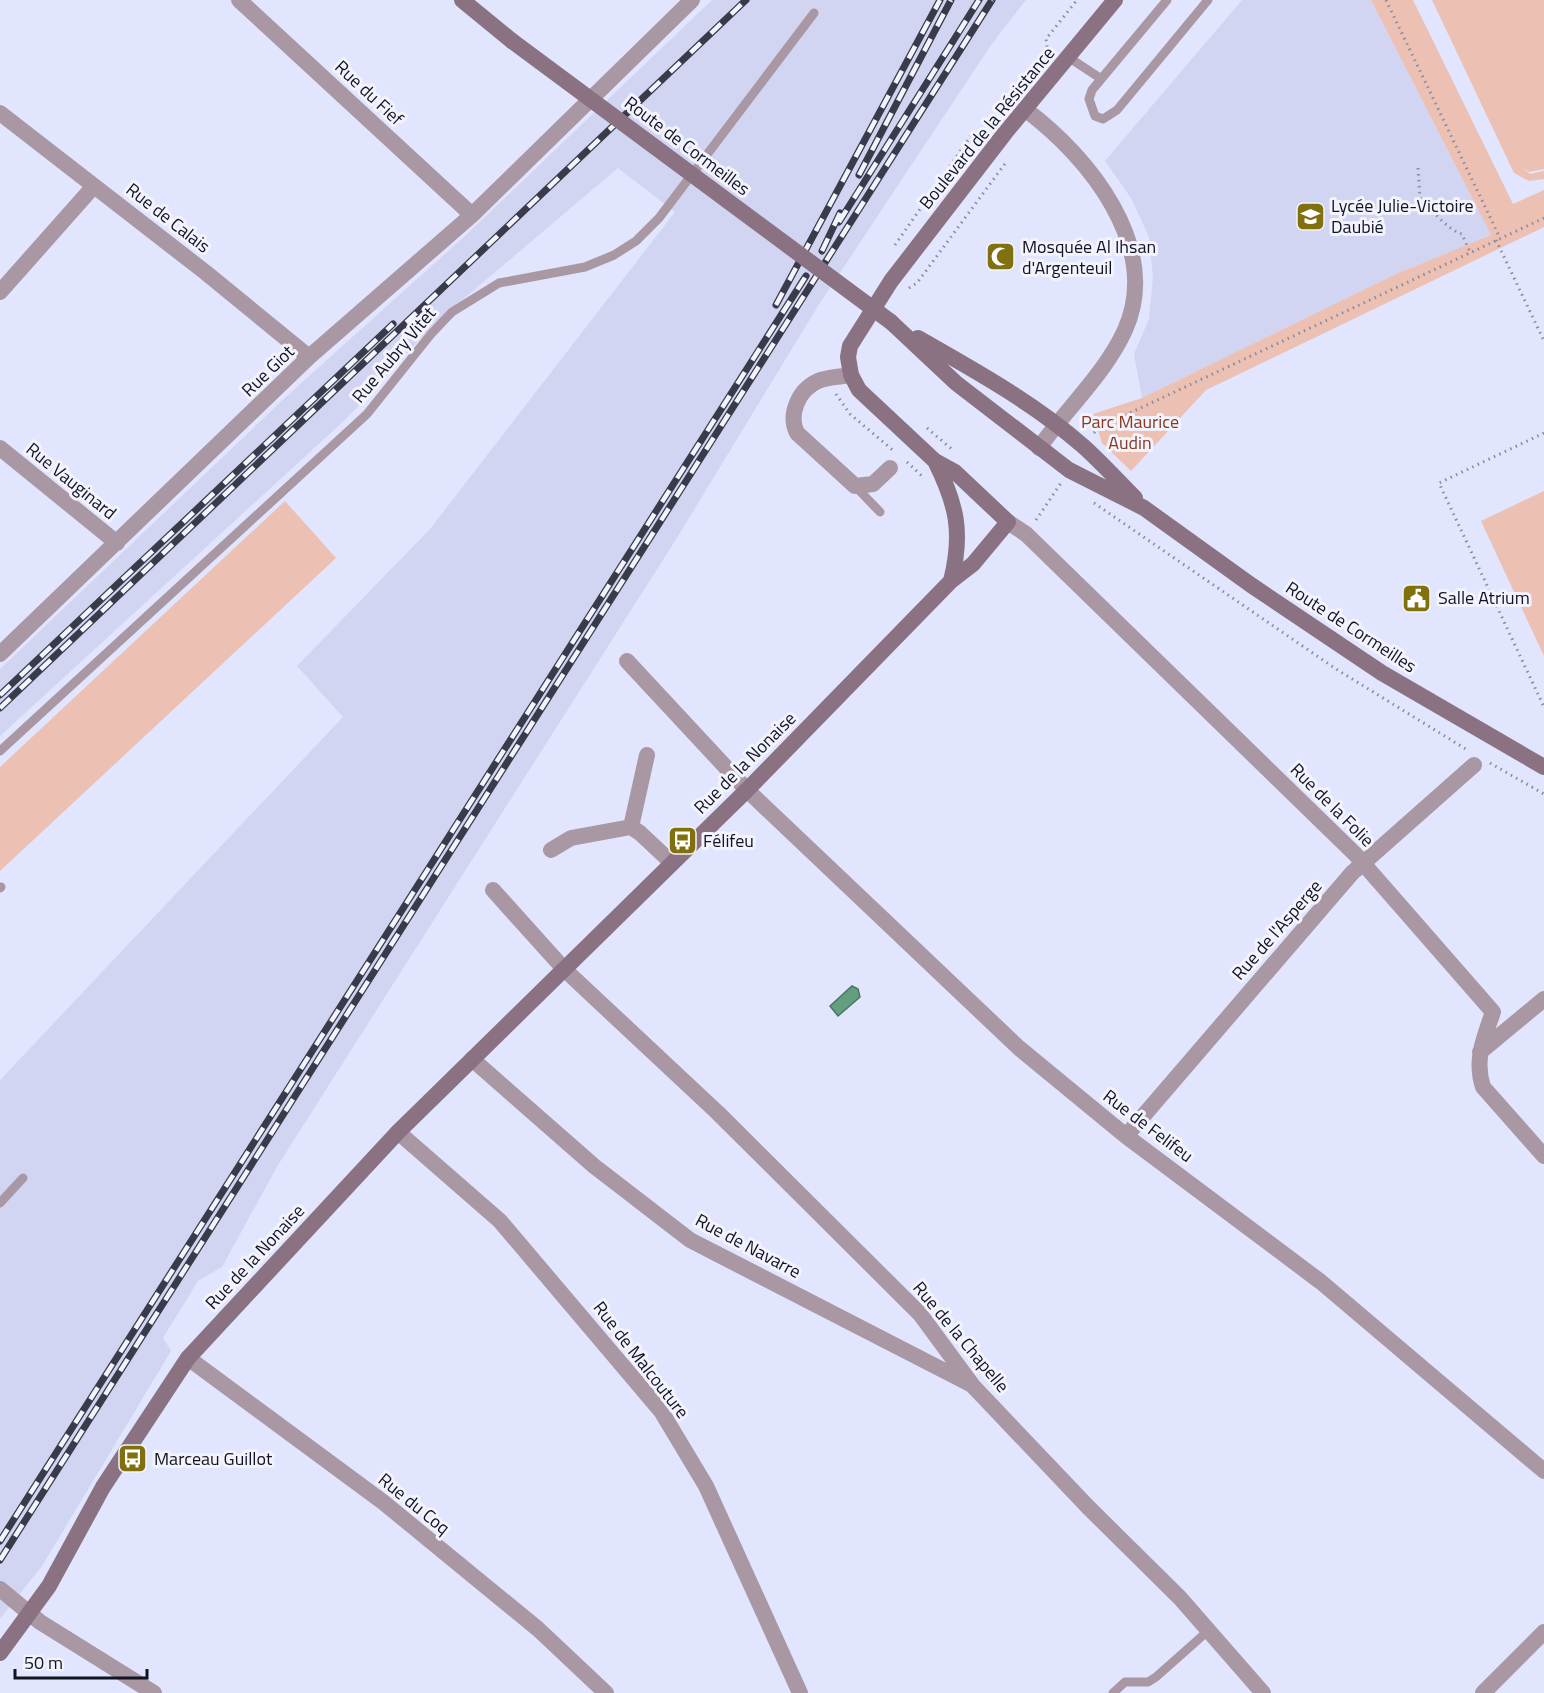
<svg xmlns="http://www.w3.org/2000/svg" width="1544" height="1693" viewBox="0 0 1544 1693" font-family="'Titillium Web',sans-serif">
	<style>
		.built { fill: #d1d5f1 }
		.green { fill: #ecc0b2 }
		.water { fill: #639f7e; stroke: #4b7562; stroke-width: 1.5 }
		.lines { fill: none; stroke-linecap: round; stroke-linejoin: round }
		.path { stroke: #888c9f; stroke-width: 3; stroke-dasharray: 1.5 4.5; stroke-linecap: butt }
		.service { stroke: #a998a3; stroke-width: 9 }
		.minor { stroke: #a998a3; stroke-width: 16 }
		.tertiary { stroke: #a998a3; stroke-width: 16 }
		.secondary { stroke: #8a7282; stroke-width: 16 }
		.rail-casing { stroke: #393b4a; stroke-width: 7 }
		.rail { stroke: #f2f3fc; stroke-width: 4.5; stroke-dasharray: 14; stroke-linecap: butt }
		.secondary-bridge { stroke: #8a7282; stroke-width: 16 }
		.labels { text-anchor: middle; stroke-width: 6; stroke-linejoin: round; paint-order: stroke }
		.street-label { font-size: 18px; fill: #121421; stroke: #f2f3fc }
		.poi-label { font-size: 18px; fill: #121421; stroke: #f2f3fc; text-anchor: start }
		.park-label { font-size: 18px; fill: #863a21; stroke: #f2f3fc }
	</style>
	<rect width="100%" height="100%" fill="#e1e5fd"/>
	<!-- built -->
	<path class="built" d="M 712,0 L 1026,0 L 991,45 L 818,306 L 675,541 L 278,1165 L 222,1267 L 198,1281 L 163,1338 L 171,1351 L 42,1566 L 0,1619 L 0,1080 L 343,717 L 297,666 L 430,529 L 675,212 L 618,168 L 435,323 L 348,417 L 0,736 L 0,669 L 288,395 L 466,235 Z
		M 1242,0 L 1371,0 L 1491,235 L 1396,274 L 1142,398 L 1134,354 L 1149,319 L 1153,277 L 1149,237 L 1131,198 L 1105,161 Z"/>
	<!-- green -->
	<path class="green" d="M 1371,0 L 1413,0 L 1513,204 L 1544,190 L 1544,227 L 1206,390 L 1131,471 L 1102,443 L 1093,414 L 1142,398 L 1396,274 L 1491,235 Z
		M 1432,0 L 1544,0 L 1544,169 L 1529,172 L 1521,166 L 1530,174 L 1544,171 L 1544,179 L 1529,181 L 1514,173 Z
		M 1544,491 L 1544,656 L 1481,521 Z
		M 285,501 L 336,558 L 0,871 L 0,767 Z"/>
	<!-- water -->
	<path class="water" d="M 852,986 L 858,989 L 860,997 L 838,1016 L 830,1006 Z"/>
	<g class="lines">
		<!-- path -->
		<path class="path" d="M 1386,0 L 1500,238
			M 1048,53 L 1046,39 L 1077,0
			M 1418,168 L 1420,198 C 1433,210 1446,229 1462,234 L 1470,252
			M 1496,240 L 1544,341
			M 895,245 L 973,133 L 985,131
			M 909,288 L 917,283 L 1007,161
			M 836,394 L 850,414 L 895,452
			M 927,428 L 954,451
			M 1094,433 L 1098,428 L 1544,218
			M 1544,433 L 1439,483 L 1544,707
			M 907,462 L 922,476
			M 1094,503 L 1336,669 L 1469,751
			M 1036,520 L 1061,483
			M 1490,763 L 1544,794"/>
		<!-- service -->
		<path class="service" d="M 1167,0 L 1092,90 L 1089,99 L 1095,116 L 1103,119 L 1117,110 L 1208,0
			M 1068,57 L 1100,78
			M 855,486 L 880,512
			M 0,751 L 367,414 L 431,334 L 452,312 L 499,283 L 585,267 L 614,255 L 636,241 L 659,218 L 814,13
			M 0,888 L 1,887
			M 0,1203 L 23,1178
			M 1113,1693 L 1125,1682 L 1148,1682 L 1156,1677 L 1209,1630"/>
		<!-- minor -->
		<path class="minor" d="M 239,0 L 472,215
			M 1026,110 C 1089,157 1162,247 1125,330 C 1105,374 1066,409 1039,448
			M 0,113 L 205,272 L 309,357
			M 0,292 L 94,186
			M 851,375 C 840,377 828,377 818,381 C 798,390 788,415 797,433 L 855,486 L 873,484 L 890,468
			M 0,448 L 117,543
			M 1008,522 L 1026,534 L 1355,854 L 1493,1012 C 1484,1038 1474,1060 1483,1087 L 1544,1156
			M 0,654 L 309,357 L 472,215 L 692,0
			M 627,661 L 747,790 L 1019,1048 L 1126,1136 L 1321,1282 L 1544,1471
			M 631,827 L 647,755
			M 551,850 L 571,838 L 631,827 L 640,833 L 672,863
			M 493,890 L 564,969 L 718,1113 L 920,1314 L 973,1386 L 1088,1507 L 1180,1598 L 1263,1693
			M 1480,1052 L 1544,999
			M 472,1059 L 594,1166 L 690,1240 L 970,1384
			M 398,1132 L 500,1221 L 661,1411 L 706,1486 L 800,1693
			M 1126,1136 L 1352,873 L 1474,765
			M 188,1358 L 383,1502 L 538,1629 L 606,1693
			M 1483,1693 L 1544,1632"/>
		<!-- tertiary -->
		<path class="tertiary" d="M 0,1589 L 40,1622 L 154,1693"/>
		<!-- secondary -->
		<path class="secondary" d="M 462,0 L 512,41
			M 891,322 L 956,383 L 1069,470 L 1144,508 L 1251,585 L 1382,673 L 1544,767
			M 918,338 C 974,370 1034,403 1083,446 C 1101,462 1118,481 1135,498
			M 935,461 C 957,505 963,533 951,581
			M 0,1653 L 49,1586 L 103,1487 L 188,1358 L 398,1132 L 747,790 L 951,581 L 973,564 L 1008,522 L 955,472 L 935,461 L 859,390 L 851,375 L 848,357 L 850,346 L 891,281 L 1005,133 L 1115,0"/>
		<defs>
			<path id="rail" d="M 859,175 L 951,0
				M 839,222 L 979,0
				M 822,251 L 840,213
				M 776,305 L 940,0
				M 0,695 L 393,324
				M 0,708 L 746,0
				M 0,1541 L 806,276
				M 0,1560 L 992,0"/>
		</defs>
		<!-- rail casing -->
		<use href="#rail" class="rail-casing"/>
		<!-- rail -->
		<use href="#rail" class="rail"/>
		<!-- secondary-bridge -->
		<path class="secondary-bridge" d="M 512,41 L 891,322"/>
	</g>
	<!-- icons -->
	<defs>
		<symbol id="school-square" viewBox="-11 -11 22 22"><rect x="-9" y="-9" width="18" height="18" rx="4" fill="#80700e" stroke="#f2f3fc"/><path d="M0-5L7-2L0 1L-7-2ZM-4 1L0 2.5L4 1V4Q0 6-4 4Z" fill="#fff"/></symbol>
		<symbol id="mosque-square" viewBox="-11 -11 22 22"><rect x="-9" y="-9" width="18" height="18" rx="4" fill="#80700e" stroke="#f2f3fc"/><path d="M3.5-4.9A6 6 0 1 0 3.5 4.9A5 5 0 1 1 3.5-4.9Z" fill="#fff"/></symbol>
		<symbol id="civic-square" viewBox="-11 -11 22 22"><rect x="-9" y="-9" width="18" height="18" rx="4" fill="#80700e" stroke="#f2f3fc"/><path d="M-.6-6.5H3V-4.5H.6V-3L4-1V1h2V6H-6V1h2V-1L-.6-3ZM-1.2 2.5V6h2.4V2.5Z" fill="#fff"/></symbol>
		<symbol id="bus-square" viewBox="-11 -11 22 22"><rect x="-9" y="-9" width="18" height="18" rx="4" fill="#80700e" stroke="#f2f3fc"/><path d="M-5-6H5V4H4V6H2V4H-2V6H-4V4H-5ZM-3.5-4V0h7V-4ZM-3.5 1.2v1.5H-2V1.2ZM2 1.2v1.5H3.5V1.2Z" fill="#fff"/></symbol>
	</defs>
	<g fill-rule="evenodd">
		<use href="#school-square" x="1294" y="200" width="33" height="33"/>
		<use href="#mosque-square" x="984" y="240" width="33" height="33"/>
		<use href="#civic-square" x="1400" y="582" width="33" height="33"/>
		<use href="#bus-square" x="666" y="824" width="33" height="33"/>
		<use href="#bus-square" x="116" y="1442" width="33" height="33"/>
	</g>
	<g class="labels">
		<!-- street labels -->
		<g class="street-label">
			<text transform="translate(369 93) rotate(43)" y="6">Rue du Fief</text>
			<text transform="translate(987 128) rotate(-51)" y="6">Boulevard de la Résistance</text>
			<text transform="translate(687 146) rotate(37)" y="6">Route de Cormeilles</text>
			<text transform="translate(168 218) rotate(38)" y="6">Rue de Calais</text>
			<text transform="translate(394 355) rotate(-50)" y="6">Rue Aubry Vitet</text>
			<text transform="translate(268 371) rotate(-44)" y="6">Rue Giot</text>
			<text transform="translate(71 481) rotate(39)" y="6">Rue Vauginard</text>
			<text transform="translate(1351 627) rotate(33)" y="6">Route de Cormeilles</text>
			<text transform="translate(745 763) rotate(-45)" y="6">Rue de la Nonaise</text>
			<text transform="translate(1332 805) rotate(45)" y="6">Rue de la Folie</text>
			<text transform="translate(1277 930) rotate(-49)" y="6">Rue de l'Asperge</text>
			<text transform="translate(1148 1126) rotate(37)" y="6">Rue de Felifeu</text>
			<text transform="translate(748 1246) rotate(28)" y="6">Rue de Navarre</text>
			<text transform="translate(255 1257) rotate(-47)" y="6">Rue de la Nonaise</text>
			<text transform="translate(961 1337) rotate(50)" y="6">Rue de la Chapelle</text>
			<text transform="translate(641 1360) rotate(52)" y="6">Rue de Malcouture</text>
			<text transform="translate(414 1504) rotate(39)" y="6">Rue du Coq</text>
		</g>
		<!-- poi labels -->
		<g class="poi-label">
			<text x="1331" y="212">Lycée Julie-Victoire<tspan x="1331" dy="21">Daubié</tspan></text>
			<text x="1022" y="253">Mosquée Al Ihsan<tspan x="1022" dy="21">d'Argenteuil</tspan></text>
			<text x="1438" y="604">Salle Atrium</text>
			<text x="703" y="847">Félifeu</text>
			<text x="154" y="1465">Marceau Guillot</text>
		</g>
		<!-- park labels -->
		<g class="park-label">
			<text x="1130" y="428">Parc Maurice<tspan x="1130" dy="21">Audin</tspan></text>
		</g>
	</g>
	<!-- scale -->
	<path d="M15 1669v9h132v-9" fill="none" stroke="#121421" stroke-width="3"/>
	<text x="24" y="1669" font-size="18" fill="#121421" stroke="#f2f3fc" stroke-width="4.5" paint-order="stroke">50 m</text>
</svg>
